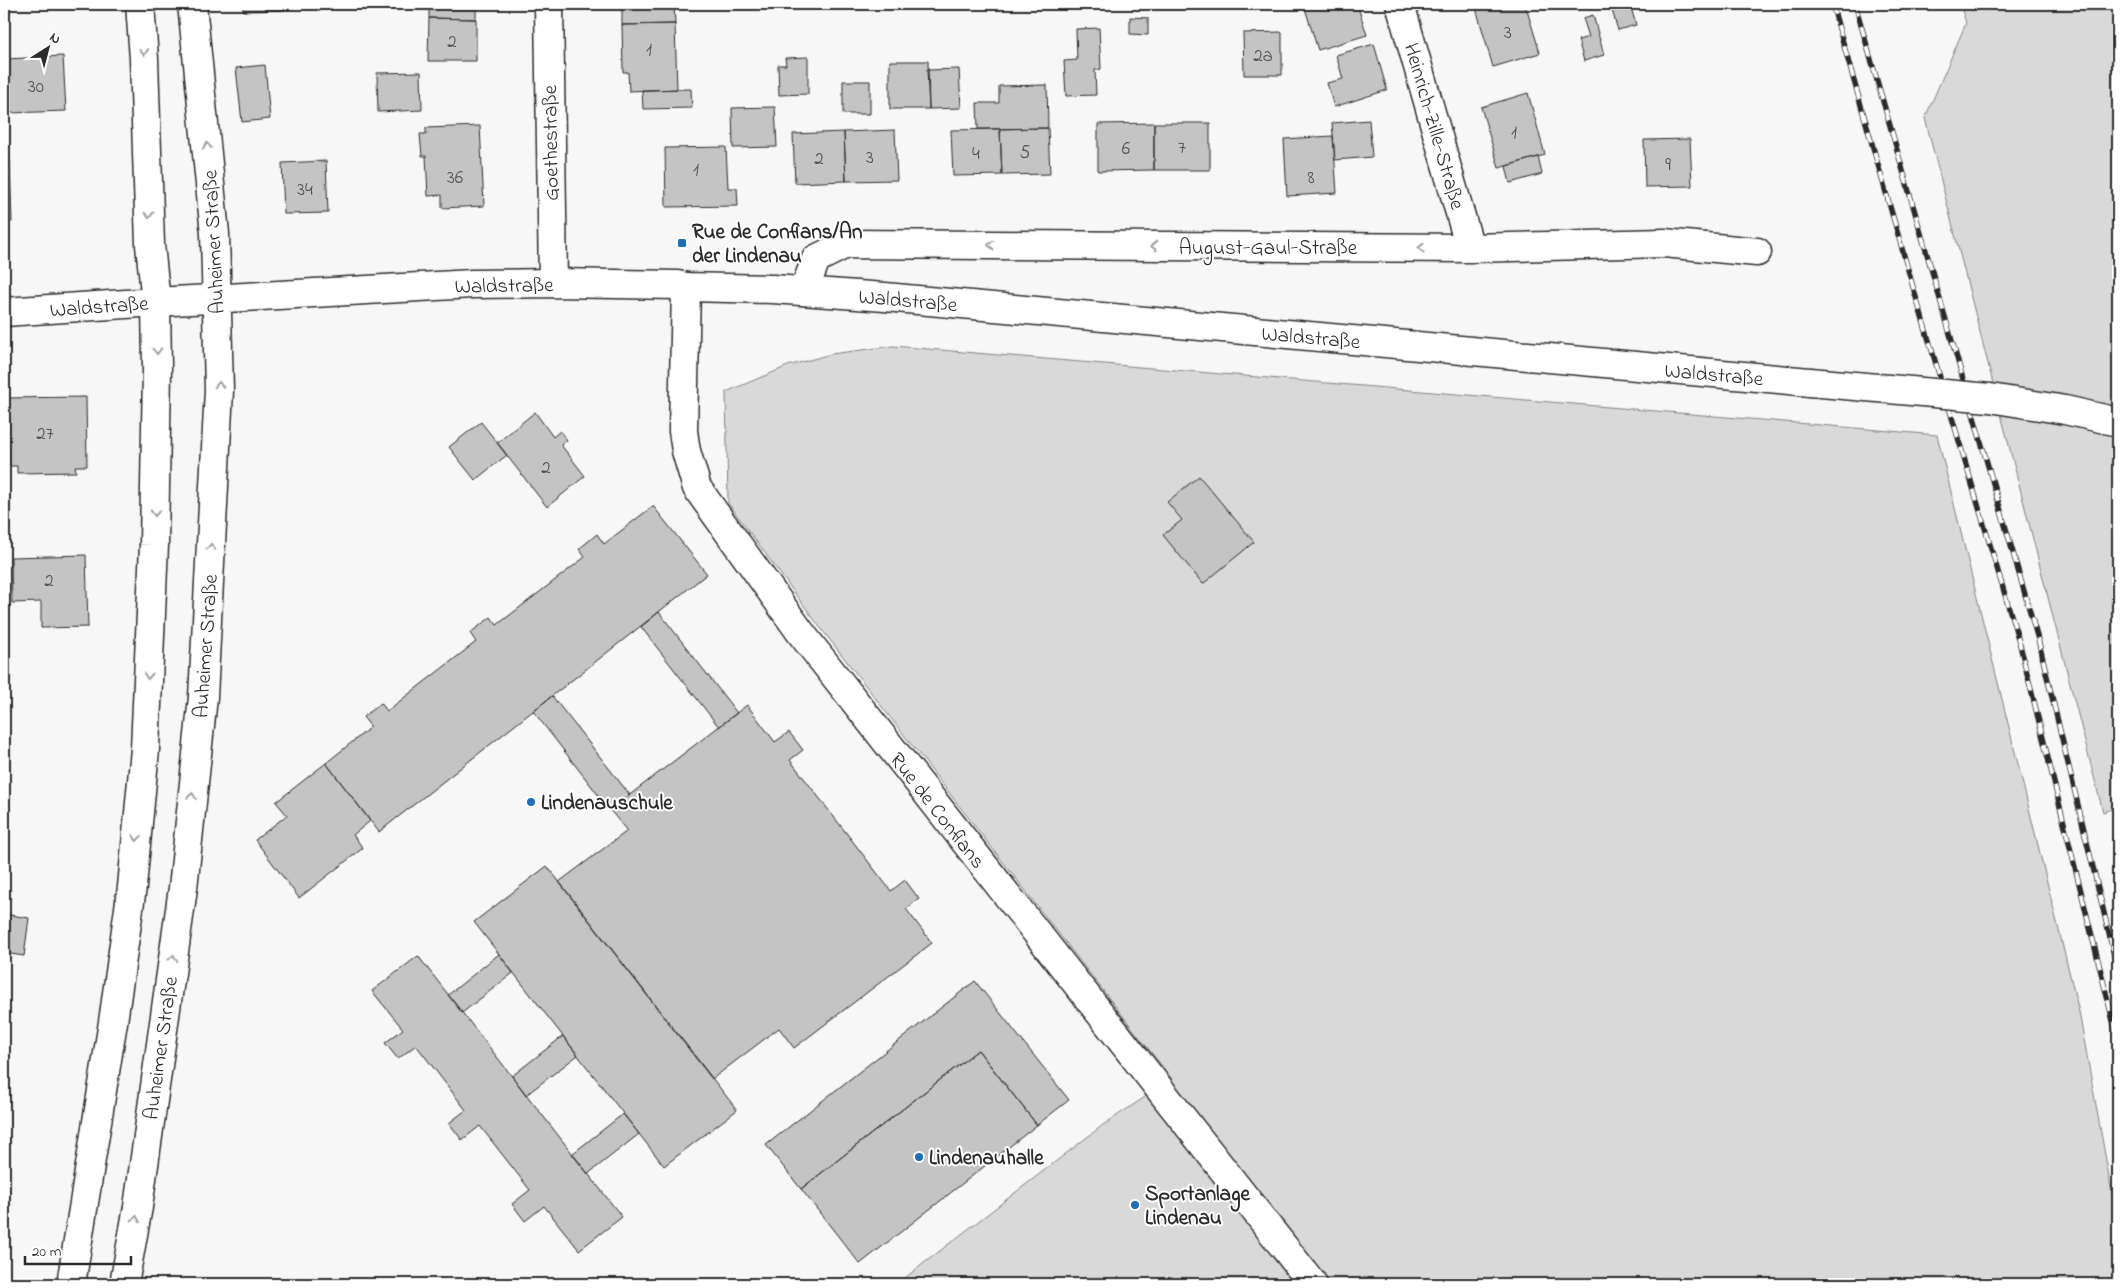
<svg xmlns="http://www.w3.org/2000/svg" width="2122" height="1288" viewBox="0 0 2122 1288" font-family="'Indie Flower',sans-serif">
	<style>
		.green { fill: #d9d9d9; stroke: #828282 }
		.building { fill: #c4c4c4; stroke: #2b2b2b }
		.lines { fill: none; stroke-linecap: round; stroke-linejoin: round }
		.street-casing { stroke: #2b2b2b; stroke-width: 31 }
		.secondary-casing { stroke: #2b2b2b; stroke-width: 31 }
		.street { stroke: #fff; stroke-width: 28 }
		.secondary { stroke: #fff; stroke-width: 28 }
		.rail-casing { stroke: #2b2b2b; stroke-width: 5.5 }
		.rail { stroke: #fff; stroke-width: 4; stroke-dasharray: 11; stroke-linecap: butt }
		.secondary-bridge-casing { stroke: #2b2b2b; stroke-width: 31; stroke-linecap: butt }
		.secondary-bridge { stroke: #fff; stroke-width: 28 }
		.oneway { stroke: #a0a0a0 }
		.poi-dot { fill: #1f6fb2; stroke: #fff; stroke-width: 2 }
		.labels { text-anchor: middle; stroke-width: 4; stroke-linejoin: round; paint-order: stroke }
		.number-label { font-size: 19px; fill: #515151 }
		.street-label { font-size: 21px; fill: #2b2b2b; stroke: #fff }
		.poi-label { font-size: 21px; font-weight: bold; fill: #2b2b2b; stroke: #fff; text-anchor: start }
	</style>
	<rect width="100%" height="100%" fill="#f7f7f7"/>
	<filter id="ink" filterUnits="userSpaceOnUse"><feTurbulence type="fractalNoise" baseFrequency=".02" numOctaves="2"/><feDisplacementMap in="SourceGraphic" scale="10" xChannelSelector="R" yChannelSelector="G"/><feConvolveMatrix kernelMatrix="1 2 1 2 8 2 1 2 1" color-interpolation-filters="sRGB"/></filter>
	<g filter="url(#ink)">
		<!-- green -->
		<path class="green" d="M 1960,4 L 2118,4 L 2118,807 L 2103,812 L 1925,118 L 1966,23 Z
			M 893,346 L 1937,435 L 2079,1012 L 2118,1226 L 2118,1284 L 897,1284 L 1103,1125 L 1172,1079 L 816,622 L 728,503 L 726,392 L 788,366 L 831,354 Z"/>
		<!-- building -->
		<path class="building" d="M 243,4 L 283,4 L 284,10 L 243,11 Z
			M 429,4 L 476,4 L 476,19 L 429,18 Z
			M 622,4 L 674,4 L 675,24 L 622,25 Z
			M 1309,4 L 1357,4 L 1367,35 L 1318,50 L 1304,5 Z
			M 1475,4 L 1492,4 L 1476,8 Z
			M 1492,4 L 1525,4 L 1540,53 L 1493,67 L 1476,8 Z
			M 1610,4 L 1630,4 L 1636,25 L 1618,30 Z
			M 1593,15 L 1604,55 L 1584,61 L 1578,40 L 1589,37 L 1583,18 Z
			M 1130,17 L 1148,18 L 1148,35 L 1130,34 Z
			M 429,18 L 476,19 L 476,61 L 428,61 Z
			M 675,24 L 677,89 L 629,91 L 628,72 L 623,72 L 622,25 Z
			M 1099,28 L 1101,69 L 1095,70 L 1096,95 L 1066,96 L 1064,61 L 1077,60 L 1076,29 Z
			M 1282,32 L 1282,75 L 1244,75 L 1243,33 Z
			M 1374,44 L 1387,90 L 1334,107 L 1327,83 L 1343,79 L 1336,55 Z
			M 63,56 L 66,111 L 9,113 L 6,59 Z
			M 808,57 L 808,94 L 779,95 L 778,65 L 786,65 L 785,58 Z
			M 890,61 L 928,61 L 929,109 L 890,109 Z
			M 265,65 L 270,119 L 242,122 L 236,68 Z
			M 959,69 L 961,108 L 929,109 L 927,70 Z
			M 421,72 L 422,110 L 378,112 L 377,73 Z
			M 843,81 L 870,81 L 870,114 L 843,114 Z
			M 1047,85 L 1048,128 L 978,129 L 977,103 L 999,103 L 999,86 Z
			M 691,89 L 692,108 L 643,109 L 642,90 Z
			M 1528,93 L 1545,155 L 1499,168 L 1481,107 Z
			M 775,107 L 777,147 L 733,148 L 732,108 Z
			M 1369,120 L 1372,157 L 1335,160 L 1332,123 Z
			M 1154,123 L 1210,123 L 1210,170 L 1154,170 Z
			M 1154,123 L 1154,170 L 1098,171 L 1098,124 Z
			M 480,126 L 484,206 L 442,208 L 442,195 L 428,196 L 426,156 L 422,156 L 420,134 L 426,134 L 426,128 Z
			M 1048,128 L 1050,174 L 1002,175 L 1000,129 Z
			M 1000,129 L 1002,175 L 953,176 L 951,130 Z
			M 895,130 L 897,180 L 846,181 L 844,132 Z
			M 844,132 L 846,181 L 795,183 L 793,134 Z
			M 1333,136 L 1337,193 L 1287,196 L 1284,139 Z
			M 1690,139 L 1692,186 L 1645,187 L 1644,140 Z
			M 726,147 L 728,188 L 737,188 L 738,206 L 666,207 L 665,148 Z
			M 1538,157 L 1542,174 L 1510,183 L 1506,166 Z
			M 4,161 L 10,161 L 12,222 L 4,223 Z
			M 326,161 L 328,213 L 284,214 L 282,163 Z
			M 86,397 L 87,466 L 75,466 L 76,472 L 17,473 L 17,466 L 4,466 L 4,398 Z
			M 535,412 L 553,437 L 560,431 L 567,440 L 561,445 L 585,476 L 547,507 L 497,443 Z
			M 481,422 L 507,455 L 475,480 L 449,447 Z
			M 1199,476 L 1254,542 L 1203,584 L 1163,535 L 1182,520 L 1167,502 Z
			M 653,506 L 707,574 L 379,832 L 326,763 L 371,727 L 363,717 L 381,703 L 387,711 L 476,642 L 470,633 L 491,617 L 497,625 L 585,557 L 579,549 L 597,534 L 604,544 Z
			M 86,555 L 88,627 L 41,628 L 41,602 L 12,603 L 11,557 Z
			M 659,612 L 737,713 L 719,727 L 641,627 Z
			M 552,696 L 630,795 L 610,810 L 533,711 Z
			M 747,705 L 775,742 L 789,732 L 803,750 L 790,760 L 891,891 L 905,880 L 919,899 L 906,909 L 932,943 L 794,1048 L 779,1028 L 712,1079 L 559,882 L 627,831 L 610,810 Z
			M 326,763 L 370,821 L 353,835 L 363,848 L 299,898 L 255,840 L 287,815 L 276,802 Z
			M 4,806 L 9,807 L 4,831 Z
			M 547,866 L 737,1110 L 664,1166 L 474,922 Z
			M 4,914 L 29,918 L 24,956 L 4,953 Z
			M 499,954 L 513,973 L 462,1013 L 448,995 Z
			M 418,956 L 622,1217 L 579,1250 L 544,1206 L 525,1221 L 512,1204 L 530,1190 L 480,1126 L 462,1140 L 449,1123 L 466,1110 L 416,1045 L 398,1059 L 385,1043 L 403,1029 L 372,991 Z
			M 975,981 L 1069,1100 L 1037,1125 L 978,1050 L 801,1189 L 766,1145 Z
			M 563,1036 L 578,1055 L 526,1095 L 512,1076 Z
			M 978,1050 L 1037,1125 L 860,1264 L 801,1189 Z
			M 623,1114 L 639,1134 L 588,1174 L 572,1154 Z"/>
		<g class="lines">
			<defs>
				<path id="street" d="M 549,4 L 553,283
					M 1400,4 L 1470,248
					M 686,287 L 683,431 L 686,451 L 697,488 L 801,633 L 1313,1284
					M 804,291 L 816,259 L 846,244 L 1470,248 L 1664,243 L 1757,252
					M 4,312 L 156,302"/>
				<path id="secondary" d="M 156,302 L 472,284 L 553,283 L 678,285 L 686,287 L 773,289 L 885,297 L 1810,382
					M 71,1284 L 113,1022 L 132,887 L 145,749 L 154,545 L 157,369 L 156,302 L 150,245 L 144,59 L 140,4
					M 124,1284 L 138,1207 L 183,888 L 203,697 L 219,390 L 215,234 L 192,4"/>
			</defs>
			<!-- street casing -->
			<use href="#street" class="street-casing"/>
			<!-- secondary casing -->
			<use href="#secondary" class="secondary-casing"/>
			<!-- street -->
			<use href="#street" class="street"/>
			<!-- secondary -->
			<use href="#secondary" class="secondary"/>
			<defs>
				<path id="rail" d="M 1832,4 L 1913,287 L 2020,645 L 2118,1041
					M 1855,4 L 2039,643 L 2118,971"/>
			</defs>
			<!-- rail casing -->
			<use href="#rail" class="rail-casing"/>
			<!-- rail -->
			<use href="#rail" class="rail"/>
			<defs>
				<path id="secondary-bridge" d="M 1810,382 L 1990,398 L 2065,410 L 2118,422"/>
			</defs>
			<!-- secondary-bridge casing -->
			<use href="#secondary-bridge" class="secondary-bridge-casing"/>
			<!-- secondary-bridge -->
			<use href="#secondary-bridge" class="secondary-bridge"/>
		</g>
		<!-- one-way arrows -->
		<defs><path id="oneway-chevron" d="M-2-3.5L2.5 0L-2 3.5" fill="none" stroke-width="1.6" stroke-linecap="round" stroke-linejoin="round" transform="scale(1.25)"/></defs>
		<g class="oneway">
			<use href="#oneway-chevron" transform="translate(144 52) rotate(85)"/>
			<use href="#oneway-chevron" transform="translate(207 146) rotate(-95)"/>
			<use href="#oneway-chevron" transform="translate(149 215) rotate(88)"/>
			<use href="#oneway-chevron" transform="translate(991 245) rotate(-180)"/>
			<use href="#oneway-chevron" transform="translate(1154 246) rotate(-180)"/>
			<use href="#oneway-chevron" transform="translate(1421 248) rotate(-180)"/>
			<use href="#oneway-chevron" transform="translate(157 351) rotate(89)"/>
			<use href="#oneway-chevron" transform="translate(219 385) rotate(-90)"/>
			<use href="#oneway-chevron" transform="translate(155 513) rotate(91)"/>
			<use href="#oneway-chevron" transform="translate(211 547) rotate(-87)"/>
			<use href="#oneway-chevron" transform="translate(148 676) rotate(93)"/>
			<use href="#oneway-chevron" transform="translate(192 796) rotate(-84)"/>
			<use href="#oneway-chevron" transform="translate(137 838) rotate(95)"/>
			<use href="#oneway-chevron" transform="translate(173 958) rotate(-82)"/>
			<use href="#oneway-chevron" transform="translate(136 1219) rotate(-80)"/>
		</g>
	</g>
	<!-- markers -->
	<g class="poi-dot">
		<rect x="677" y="238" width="10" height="10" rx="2.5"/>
		<circle cx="531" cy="802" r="5"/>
		<circle cx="919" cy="1157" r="5"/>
		<circle cx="1135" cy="1205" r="5"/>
	</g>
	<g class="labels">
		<!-- number labels -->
		<g class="number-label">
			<text x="1508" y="38">3</text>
			<text x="452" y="47">2</text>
			<text x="649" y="55">1</text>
			<text x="1263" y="61">2a</text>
			<text x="36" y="92">30</text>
			<text x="1514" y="138">1</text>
			<text x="1182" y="153">7</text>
			<text x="1126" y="154">6</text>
			<text x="1025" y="158">5</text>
			<text x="976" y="159">4</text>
			<text x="870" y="163">3</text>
			<text x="819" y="164">2</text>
			<text x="1668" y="170">9</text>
			<text x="696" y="175">1</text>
			<text x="455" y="183">36</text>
			<text x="1311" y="183">8</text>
			<text x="305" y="195">34</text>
			<text x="45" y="439">27</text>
			<text x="546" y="473">2</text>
			<text x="49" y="586">2</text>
		</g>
		<!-- street labels -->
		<g class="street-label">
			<text transform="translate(1435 126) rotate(74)" y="7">Heinrich-Zille-Straße</text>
			<text transform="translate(550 143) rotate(-91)" y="7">Goethestraße</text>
			<text transform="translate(213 242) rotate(-93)" y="7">Auheimer Straße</text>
			<text x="1268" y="254">August-Gaul-Straße</text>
			<text transform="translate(504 285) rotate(-1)" y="7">Waldstraße</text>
			<text transform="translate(908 300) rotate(5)" y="7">Waldstraße</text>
			<text transform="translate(99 306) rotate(-4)" y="7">Waldstraße</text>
			<text transform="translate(1311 337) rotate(5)" y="7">Waldstraße</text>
			<text transform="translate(1714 374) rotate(5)" y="7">Waldstraße</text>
			<text transform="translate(205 646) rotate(-86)" y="7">Auheimer Straße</text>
			<text transform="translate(938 810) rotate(52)" y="7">Rue de Conflans</text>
			<text transform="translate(160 1048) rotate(-82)" y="7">Auheimer Straße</text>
		</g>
		<!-- poi labels -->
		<g class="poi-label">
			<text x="692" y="238">Rue de Conflans/An<tspan x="692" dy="24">der Lindenau</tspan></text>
			<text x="541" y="809">Lindenauschule</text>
			<text x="929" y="1164">Lindenauhalle</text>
			<text x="1145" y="1200">Sportanlage<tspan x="1145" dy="24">Lindenau</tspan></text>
		</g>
	</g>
	<!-- margin -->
	<rect width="2122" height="1288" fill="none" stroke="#fff" stroke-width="20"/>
	<rect x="10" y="10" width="2102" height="1268" fill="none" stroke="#2b2b2b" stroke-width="2" filter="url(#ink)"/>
	<!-- north arrow -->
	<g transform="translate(48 48) rotate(36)" stroke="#ffffff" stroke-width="4" paint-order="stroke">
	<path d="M0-4L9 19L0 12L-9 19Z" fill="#2b2b2b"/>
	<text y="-8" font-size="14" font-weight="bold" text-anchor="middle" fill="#2b2b2b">N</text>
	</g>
	<!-- scale -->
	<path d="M25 1256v8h106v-8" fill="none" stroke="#2b2b2b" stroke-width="2.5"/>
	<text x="32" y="1256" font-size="15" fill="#2b2b2b" stroke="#ffffff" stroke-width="4" paint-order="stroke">20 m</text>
</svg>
